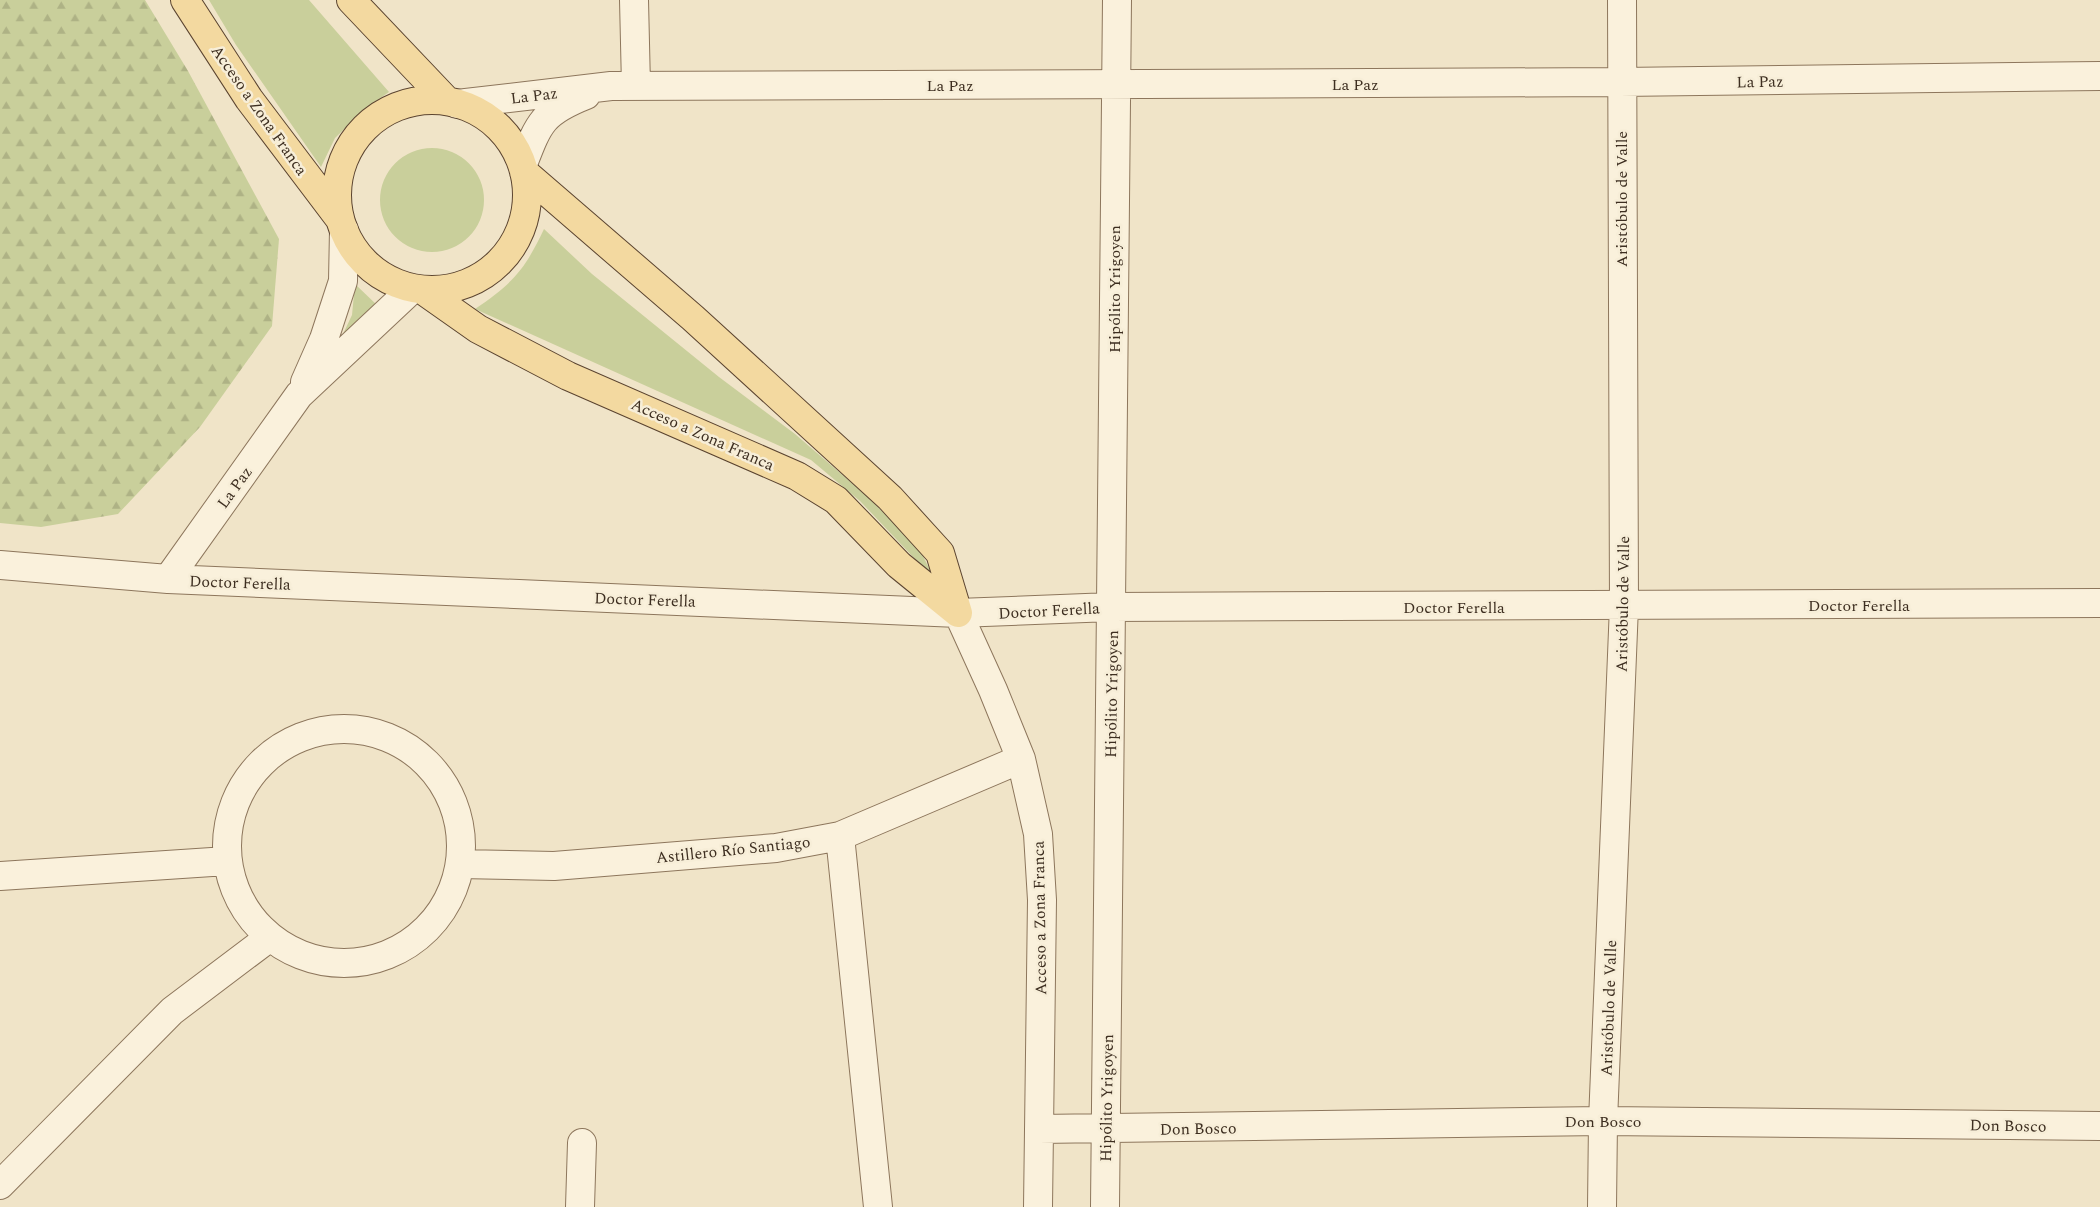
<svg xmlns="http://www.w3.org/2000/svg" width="2100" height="1207" viewBox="0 0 2100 1207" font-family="Spectral,serif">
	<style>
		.green { fill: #c9cf9b }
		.forest { fill: url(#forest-firs) }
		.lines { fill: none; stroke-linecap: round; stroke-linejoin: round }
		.minor-casing { stroke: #8d765c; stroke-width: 30 }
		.major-casing { stroke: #5b4430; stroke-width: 30 }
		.minor { stroke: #faf1dc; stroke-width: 28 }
		.major { stroke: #f3d9a0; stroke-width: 28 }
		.labels { text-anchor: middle; stroke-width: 5; stroke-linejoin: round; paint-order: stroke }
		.street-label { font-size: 16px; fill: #3d2e20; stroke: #f7eed8 }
	</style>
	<defs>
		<pattern id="forest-firs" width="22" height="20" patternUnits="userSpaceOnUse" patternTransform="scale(1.25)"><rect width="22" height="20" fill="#c9cf9b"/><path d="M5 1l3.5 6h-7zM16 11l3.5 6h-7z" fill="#aeb285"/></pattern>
	</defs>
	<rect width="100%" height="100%" fill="#f0e4c8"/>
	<!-- green -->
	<path class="green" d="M 209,0 L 309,0 L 389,92 L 366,108 L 335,138 L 321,167 L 236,45 Z
		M380 200a52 52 0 1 1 104 0a52 52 0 1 1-104 0Z
		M 544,229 L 592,274 L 719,377 L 795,434 L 868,497 L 919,548 L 935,580 L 860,501 L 811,460 L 475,309 C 513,283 524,271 544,229 Z
		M 355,284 L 379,307 L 335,351 L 352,315 Z"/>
	<!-- forest -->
	<path class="forest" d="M 0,0 L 145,0 L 188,71 L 279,239 L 272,326 L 200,427 L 118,514 L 41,527 L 0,523 Z"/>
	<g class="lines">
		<defs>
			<path id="minor" d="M 634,0 L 636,86
				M 457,104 L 611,86 L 1620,82 L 2100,76
				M 523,164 C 539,122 543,112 586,95
				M 305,382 L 324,339 L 343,281 L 344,230
				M 0,565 L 168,579 L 958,613 L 1111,607 L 2100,603
				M 168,579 L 299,395 L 412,289
				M 958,613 L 993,690 L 1021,759 L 1038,834 L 1042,900 L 1038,1207
				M227 846a117 117 0 1 1 234 0a117 117 0 1 1-234 0Z
				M 840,836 L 878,1207
				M 460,864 L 554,866 L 776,848 L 840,836 L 1021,759
				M 0,876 L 227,861
				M 1039,1129 L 1603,1121 L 2100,1126
				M 0,1185 L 172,1011 L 270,937
				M 580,1207 L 582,1143
				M 1105,1207 L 1117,0
				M 1602,1207 L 1603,1121 L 1624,606 L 1622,0"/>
			<path id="major" d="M 185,0 L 249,99 L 339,218
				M 351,0 L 447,101
				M337 195a95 95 0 1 1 190 0a95 95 0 1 1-190 0Z
				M 524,172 L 693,318 L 890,498 L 940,553 L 958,613
				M 424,291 L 478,329 L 568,376 L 797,476 L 836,500 L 899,565 L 958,613"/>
		</defs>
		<!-- minor casing -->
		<use href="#minor" class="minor-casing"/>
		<!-- major casing -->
		<use href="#major" class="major-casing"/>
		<!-- minor -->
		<use href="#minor" class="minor"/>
		<!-- major -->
		<use href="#major" class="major"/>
	</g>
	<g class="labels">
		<!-- street labels -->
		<g class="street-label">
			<text transform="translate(1760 81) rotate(-1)" y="6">La Paz</text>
			<text x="1355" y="90">La Paz</text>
			<text x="950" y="91">La Paz</text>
			<text transform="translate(534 95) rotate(-7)" y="6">La Paz</text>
			<text transform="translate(260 110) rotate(55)" y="6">Acceso a Zona Franca</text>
			<text transform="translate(1621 199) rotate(-90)" y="6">Aristóbulo de Valle</text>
			<text transform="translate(1114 289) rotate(-90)" y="6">Hipólito Yrigoyen</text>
			<text transform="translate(703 434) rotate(24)" y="6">Acceso a Zona Franca</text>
			<text transform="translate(234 487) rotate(-54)" y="6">La Paz</text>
			<text transform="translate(240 582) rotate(2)" y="6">Doctor Ferella</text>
			<text transform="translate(645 599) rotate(2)" y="6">Doctor Ferella</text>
			<text transform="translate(1622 604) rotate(-89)" y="6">Aristóbulo de Valle</text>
			<text x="1859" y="611">Doctor Ferella</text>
			<text x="1454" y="613">Doctor Ferella</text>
			<text transform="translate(1049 610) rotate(-3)" y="6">Doctor Ferella</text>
			<text transform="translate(1111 694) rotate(-89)" y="6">Hipólito Yrigoyen</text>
			<text transform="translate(733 849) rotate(-6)" y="6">Astillero Río Santiago</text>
			<text transform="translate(1039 918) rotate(-91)" y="6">Acceso a Zona Franca</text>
			<text transform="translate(1608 1008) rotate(-88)" y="6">Aristóbulo de Valle</text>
			<text transform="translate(1106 1098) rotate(-89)" y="6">Hipólito Yrigoyen</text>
			<text x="1603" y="1127">Don Bosco</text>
			<text transform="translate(2008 1125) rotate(1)" y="6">Don Bosco</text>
			<text transform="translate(1198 1128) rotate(-1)" y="6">Don Bosco</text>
		</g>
	</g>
</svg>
